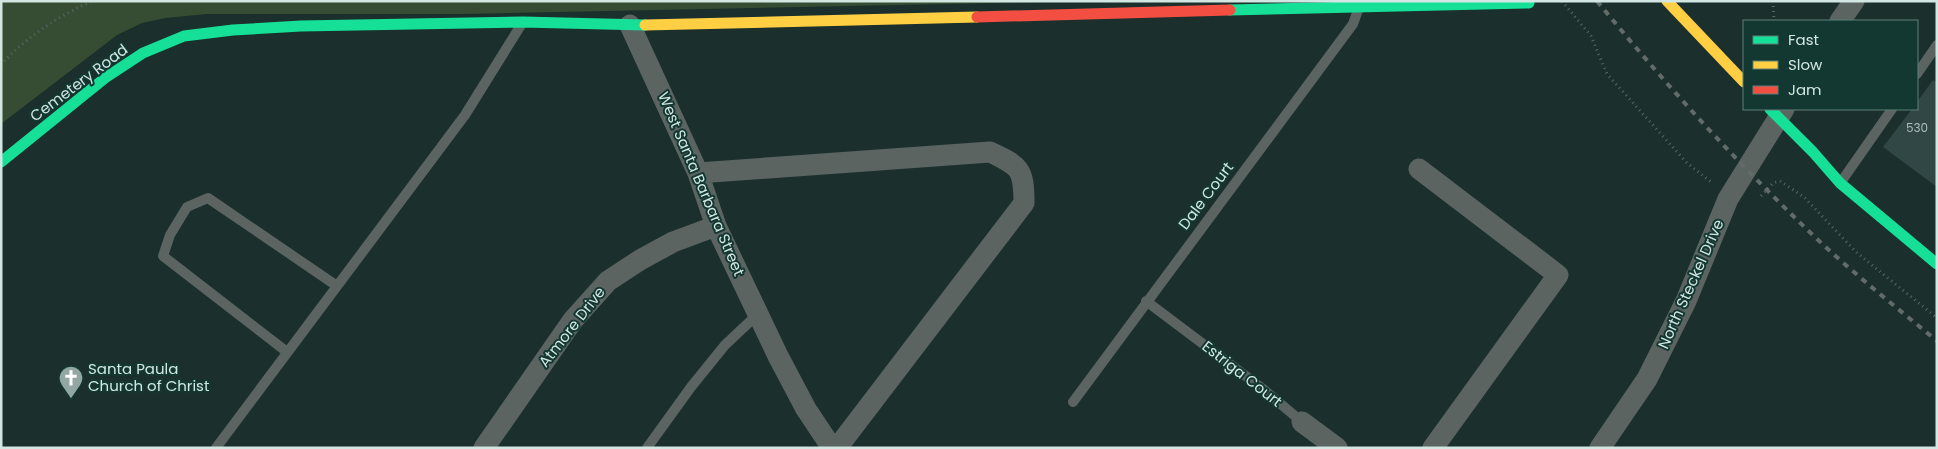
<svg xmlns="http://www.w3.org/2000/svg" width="1938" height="449" viewBox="0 0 1938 449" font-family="Poppins,sans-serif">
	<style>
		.green { fill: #364d33 }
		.building { fill: #314746 }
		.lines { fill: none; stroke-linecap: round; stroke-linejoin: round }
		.path { stroke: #5b6663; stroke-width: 3; stroke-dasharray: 1 4; stroke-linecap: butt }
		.lane { stroke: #5b6461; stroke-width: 10 }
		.street { stroke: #5b6461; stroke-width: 21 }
		.fast { stroke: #16e098; stroke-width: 11 }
		.slow { stroke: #ffcf43; stroke-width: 11 }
		.jam { stroke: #f24e42; stroke-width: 11 }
		.rail { stroke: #616c68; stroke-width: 4; stroke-dasharray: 6 6; stroke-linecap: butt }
		.labels { text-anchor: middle; stroke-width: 4; stroke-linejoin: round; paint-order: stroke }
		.number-label { font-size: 12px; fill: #aabebb }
		.street-label { font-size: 15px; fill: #d2e6e2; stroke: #133832 }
		.poi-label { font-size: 15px; fill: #d2e6e2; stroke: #133832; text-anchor: start }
	</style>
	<rect width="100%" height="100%" fill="#1b302c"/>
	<!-- green -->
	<path class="green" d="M 1,1 L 1093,1 L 462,14 L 207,14 L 165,18 L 142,23 L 117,35 L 1,124 Z"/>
	<!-- building -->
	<path class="building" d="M 1933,80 L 1937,82 L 1937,187 L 1883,147 L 1912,109 L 1917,109 L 1917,102 Z"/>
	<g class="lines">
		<!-- path -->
		<path class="path" d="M 1562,1 L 1591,36 L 1607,74 L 1687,163 L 1711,182
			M 1773,1 L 1774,21
			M 1,65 C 22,40 62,13 93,1
			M 1761,196 L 1773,183 L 1780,181 L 1804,197 L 1856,252 L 1937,318"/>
		<!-- lane -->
		<path class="lane" d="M 1917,74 L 1937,45
			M 1841,182 L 1892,109
			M 1146,301 L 1263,389 L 1302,422
			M 287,352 L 163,256 L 170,235 L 187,207 L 208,198 L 337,286
			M 1073,402 L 1353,24 L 1358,10
			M 216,448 L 465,115 L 521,25
			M 647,448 L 691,387 L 725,345 L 758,314"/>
		<!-- street -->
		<path class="street" d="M 1840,21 L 1854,1
			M 630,25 L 698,173 L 716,226 L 778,356 L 806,409 L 832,448
			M 1419,169 L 1558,275 L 1433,448
			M 698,173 L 990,152 C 1020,166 1024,169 1024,203 L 837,448
			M 1302,422 L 1337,448
			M 484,448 L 573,320 L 608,281 L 640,260 L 673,242 L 716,226
			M 1600,448 L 1647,379 L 1686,301 L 1728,199 L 1784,109"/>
		<!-- fast -->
		<path class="fast" d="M 1230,10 L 1529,3
			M 1770,109 L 1813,152 L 1840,183 L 1937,264
			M 1,162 L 105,78 L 143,53 L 184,36 L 233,30 L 301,26 L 523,22 L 645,25"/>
		<!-- slow -->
		<path class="slow" d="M 1667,1 L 1744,82
			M 645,25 L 977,17"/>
		<!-- jam -->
		<path class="jam" d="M 977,17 L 1230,10"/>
		<!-- rail -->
		<path class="rail" d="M 1597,1 C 1665,84 1738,164 1816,238 C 1854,274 1896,307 1937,341"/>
	</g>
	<!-- icons -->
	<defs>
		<symbol id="church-pin" viewBox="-11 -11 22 30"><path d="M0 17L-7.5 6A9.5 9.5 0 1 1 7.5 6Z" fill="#92a6a2" stroke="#133832"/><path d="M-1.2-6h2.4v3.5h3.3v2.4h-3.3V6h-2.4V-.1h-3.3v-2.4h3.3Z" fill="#fff"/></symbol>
	</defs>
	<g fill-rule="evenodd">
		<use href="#church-pin" x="57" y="364" width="28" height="38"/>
	</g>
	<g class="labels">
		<!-- number labels -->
		<g class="number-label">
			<text x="1917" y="132">530</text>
		</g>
		<!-- street labels -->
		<g class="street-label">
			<text transform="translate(79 83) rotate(-37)" y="5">Cemetery Road</text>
			<text transform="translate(701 184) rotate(67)" y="5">West Santa Barbara Street</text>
			<text transform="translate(1206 196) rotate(-53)" y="5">Dale Court</text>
			<text transform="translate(1691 284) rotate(-66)" y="5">North Steckel Drive</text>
			<text transform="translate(572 327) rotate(-52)" y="5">Atmore Drive</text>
			<text transform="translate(1242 374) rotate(38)" y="5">Estriga Court</text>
		</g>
		<!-- poi labels -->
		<g class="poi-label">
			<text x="88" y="374">Santa Paula<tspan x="88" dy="17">Church of Christ</tspan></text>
		</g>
	</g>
	<!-- border -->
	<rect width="1938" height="449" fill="none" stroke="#d2e6e2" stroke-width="5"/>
	<!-- legend -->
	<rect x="1743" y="20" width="175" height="90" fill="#133832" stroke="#5f7e78"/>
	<rect x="1753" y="36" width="25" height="8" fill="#16e098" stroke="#5f7e78"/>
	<text x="1788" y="45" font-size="15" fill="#d2e6e2">Fast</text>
	<rect x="1753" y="61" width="25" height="8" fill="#ffcf43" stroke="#5f7e78"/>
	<text x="1788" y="70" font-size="15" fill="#d2e6e2">Slow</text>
	<rect x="1753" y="86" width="25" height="8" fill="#f24e42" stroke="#5f7e78"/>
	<text x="1788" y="95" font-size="15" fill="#d2e6e2">Jam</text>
</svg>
